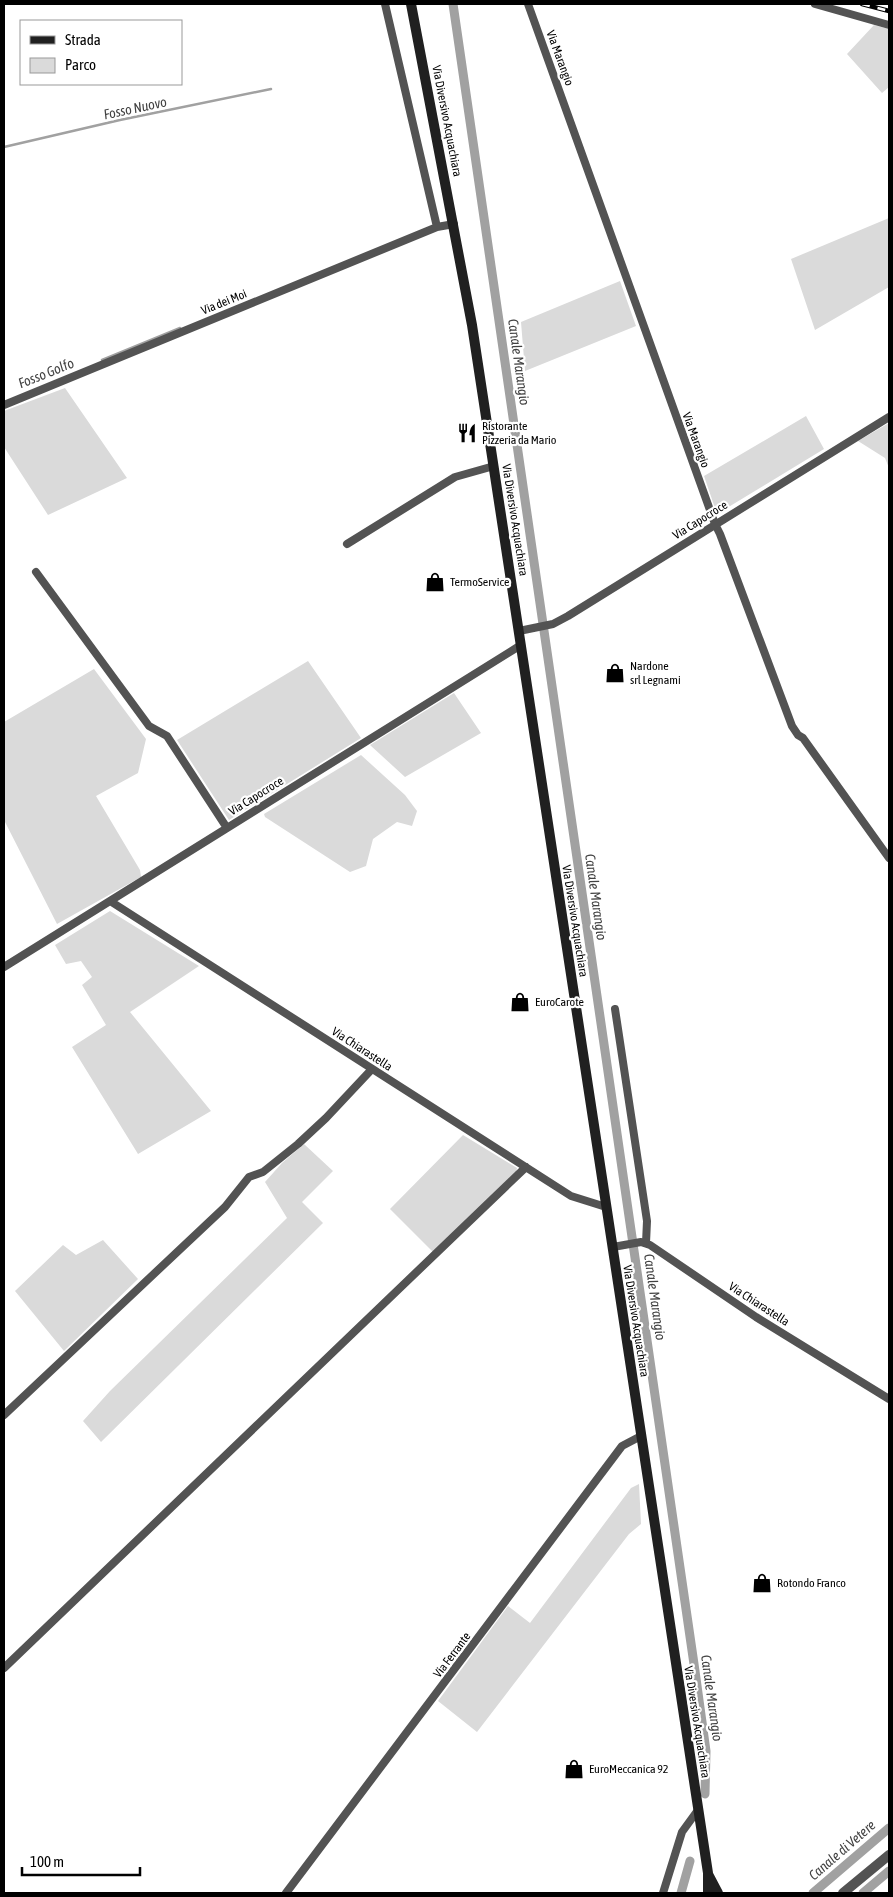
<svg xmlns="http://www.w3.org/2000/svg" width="893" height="1897" viewBox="0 0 893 1897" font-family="'Asap Condensed',sans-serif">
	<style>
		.green { fill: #dadada }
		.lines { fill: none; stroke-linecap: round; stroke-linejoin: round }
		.stream { stroke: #a1a1a1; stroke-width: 2.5 }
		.canal { stroke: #a1a1a1; stroke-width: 9 }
		.minor { stroke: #535353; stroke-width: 8 }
		.tertiary { stroke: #535353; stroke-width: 10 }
		.secondary { stroke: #202020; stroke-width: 10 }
		.rail-casing { stroke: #000; stroke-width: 4.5 }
		.rail { stroke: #fff; stroke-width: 2.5; stroke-dasharray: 8; stroke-linecap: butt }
		.labels { text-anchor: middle; stroke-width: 4.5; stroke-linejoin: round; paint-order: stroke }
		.street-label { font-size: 12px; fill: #000; stroke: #fff }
		.poi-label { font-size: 12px; fill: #000; stroke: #fff; text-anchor: start }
		.water-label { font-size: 14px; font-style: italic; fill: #424242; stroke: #fff }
	</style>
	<rect width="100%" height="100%" fill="#fff"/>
	<!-- green -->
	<path class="green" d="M 874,25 L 889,29 L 889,87 L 882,93 L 847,54 Z
		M 889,218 L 889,287 L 815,330 L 791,259 Z
		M 620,281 L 636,326 L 525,371 L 521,322 Z
		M 65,388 L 127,478 L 48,515 L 4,447 L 4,411 Z
		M 806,416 L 824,449 L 717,514 L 704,476 Z
		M 889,423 L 889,468 L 885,458 L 858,441 Z
		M 308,661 L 361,738 L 229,820 L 177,740 Z
		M 94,669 L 146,739 L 138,773 L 96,796 L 140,870 L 141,877 L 57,924 L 4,820 L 4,722 Z
		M 454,693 L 481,733 L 405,777 L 370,745 Z
		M 361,755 L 405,795 L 417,811 L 412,826 L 397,822 L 373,839 L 366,866 L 350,872 L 265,817 L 264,814 Z
		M 110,911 L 199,966 L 130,1012 L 211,1111 L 138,1154 L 72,1047 L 106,1025 L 82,985 L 92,977 L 81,961 L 66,964 L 55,945 Z
		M 463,1135 L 517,1168 L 516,1173 L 434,1253 L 390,1209 Z
		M 304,1144 L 333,1171 L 302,1202 L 323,1223 L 101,1442 L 83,1421 L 110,1391 L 287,1218 L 265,1182 L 282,1163 Z
		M 103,1240 L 138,1279 L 64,1351 L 15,1291 L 63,1245 L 76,1255 Z
		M 639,1484 L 641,1524 L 629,1534 L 477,1732 L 438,1701 L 508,1606 L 530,1623 L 631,1488 Z"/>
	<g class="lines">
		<!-- stream -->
		<path class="stream" d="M 4,147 L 120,120 L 271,89
			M 102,360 L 180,328"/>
		<!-- canal -->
		<path class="canal" d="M 453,4 L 694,1664 L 706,1751 L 705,1794
			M 681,1893 L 690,1861
			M 813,1893 L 889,1828
			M 863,1893 L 889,1871"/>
		<!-- minor -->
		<path class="minor" d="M 385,4 L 437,227
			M 528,4 L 715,524 L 720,534 L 792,726 L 798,735 L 803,738 L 889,858
			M 815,4 L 889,25
			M 4,405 L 437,227 L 454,224
			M 347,544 L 455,477 L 494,466
			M 36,572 L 149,726 L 167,736 L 227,828
			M 519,631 L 553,624 L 568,616 L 889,417
			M 110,901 L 571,1196 L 606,1207
			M 4,967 L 521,645
			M 615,1009 L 647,1221 L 646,1243
			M 613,1247 L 641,1242 L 650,1245 L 756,1317 L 889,1399
			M 4,1415 L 225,1207 L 249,1177 L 263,1172 L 298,1144 L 326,1118 L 372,1069
			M 4,1668 L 526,1167
			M 286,1893 L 622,1446 L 641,1436
			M 663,1893 L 682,1832 L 698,1810"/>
		<!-- tertiary -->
		<path class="tertiary" d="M 843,1893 L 889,1855"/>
		<!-- secondary -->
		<path class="secondary" d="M 411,4 L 472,325 L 708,1873 L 708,1893
			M 708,1874 L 718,1893"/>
		<defs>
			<path id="rail" d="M 862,4 L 889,11"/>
		</defs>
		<!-- rail casing -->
		<use href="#rail" class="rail-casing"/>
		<!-- rail -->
		<use href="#rail" class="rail"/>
	</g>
	<!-- icons -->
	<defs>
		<symbol id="restaurant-bare" viewBox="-9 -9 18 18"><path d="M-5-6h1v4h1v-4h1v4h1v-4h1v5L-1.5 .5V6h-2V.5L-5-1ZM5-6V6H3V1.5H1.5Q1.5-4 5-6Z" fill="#000" stroke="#fff" stroke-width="2.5" paint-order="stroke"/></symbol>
		<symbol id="shop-bare" viewBox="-9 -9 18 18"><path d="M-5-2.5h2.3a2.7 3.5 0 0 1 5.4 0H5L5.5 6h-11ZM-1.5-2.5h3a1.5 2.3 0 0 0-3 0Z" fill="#000" stroke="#fff" stroke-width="2.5" paint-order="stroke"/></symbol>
	</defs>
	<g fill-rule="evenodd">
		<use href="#restaurant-bare" x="453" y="419" width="28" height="28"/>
		<use href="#shop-bare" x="421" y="568" width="28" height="28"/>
		<use href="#shop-bare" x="601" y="659" width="28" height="28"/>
		<use href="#shop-bare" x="506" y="988" width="28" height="28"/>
		<use href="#shop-bare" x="748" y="1569" width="28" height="28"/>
		<use href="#shop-bare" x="560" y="1755" width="28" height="28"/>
	</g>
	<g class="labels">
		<!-- street labels -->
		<g class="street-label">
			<text transform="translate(560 58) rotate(70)" y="4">Via Marangio</text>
			<text transform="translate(447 121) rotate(79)" y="4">Via Diversivo Acquachiara</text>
			<text transform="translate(224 302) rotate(-22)" y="4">Via dei Moi</text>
			<text transform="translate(696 440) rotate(70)" y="4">Via Marangio</text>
			<text transform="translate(515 520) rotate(81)" y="4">Via Diversivo Acquachiara</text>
			<text transform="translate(700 520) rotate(-32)" y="4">Via Capocroce</text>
			<text transform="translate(256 796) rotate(-32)" y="4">Via Capocroce</text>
			<text transform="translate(575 921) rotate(81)" y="4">Via Diversivo Acquachiara</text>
			<text transform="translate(362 1049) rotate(33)" y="4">Via Chiarastella</text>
			<text transform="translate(759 1304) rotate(33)" y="4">Via Chiarastella</text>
			<text transform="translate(636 1321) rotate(81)" y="4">Via Diversivo Acquachiara</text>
			<text transform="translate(452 1655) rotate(-53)" y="4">Via Ferrante</text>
			<text transform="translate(697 1722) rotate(81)" y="4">Via Diversivo Acquachiara</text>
		</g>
		<!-- poi labels -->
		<g class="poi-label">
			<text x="482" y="430">Ristorante<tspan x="482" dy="14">Pizzeria da Mario</tspan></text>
			<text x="450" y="586">TermoService</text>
			<text x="630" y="670">Nardone<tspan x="630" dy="14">srl Legnami</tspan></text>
			<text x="535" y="1006">EuroCarote</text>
			<text x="777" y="1587">Rotondo Franco</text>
			<text x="589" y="1773">EuroMeccanica 92</text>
		</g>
		<!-- water labels -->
		<g class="water-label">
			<text transform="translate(135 108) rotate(-12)" y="5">Fosso Nuovo</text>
			<text transform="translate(519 362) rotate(82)" y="5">Canale Marangio</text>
			<text transform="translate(46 373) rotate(-22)" y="5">Fosso Golfo</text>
			<text transform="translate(596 897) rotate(82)" y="5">Canale Marangio</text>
			<text transform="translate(655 1297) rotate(82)" y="5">Canale Marangio</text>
			<text transform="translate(712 1698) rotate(82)" y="5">Canale Marangio</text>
			<text transform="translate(842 1850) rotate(-41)" y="5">Canale di Vetere</text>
		</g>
	</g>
	<!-- border -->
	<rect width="893" height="1897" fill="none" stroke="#000000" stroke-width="10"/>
	<!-- legend -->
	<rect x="20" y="20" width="162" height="65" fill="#ffffff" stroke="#999999"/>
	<rect x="30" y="36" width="25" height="8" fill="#202020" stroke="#999999"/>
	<text x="65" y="45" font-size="15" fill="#000000">Strada</text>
	<rect x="30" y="58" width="25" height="15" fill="#dadada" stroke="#999999"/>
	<text x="65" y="70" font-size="15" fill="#000000">Parco</text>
	<!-- scale -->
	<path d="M22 1867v8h118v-8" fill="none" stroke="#000000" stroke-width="2.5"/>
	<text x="30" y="1867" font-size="15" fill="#000000" stroke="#ffffff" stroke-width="4" paint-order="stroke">100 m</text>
</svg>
